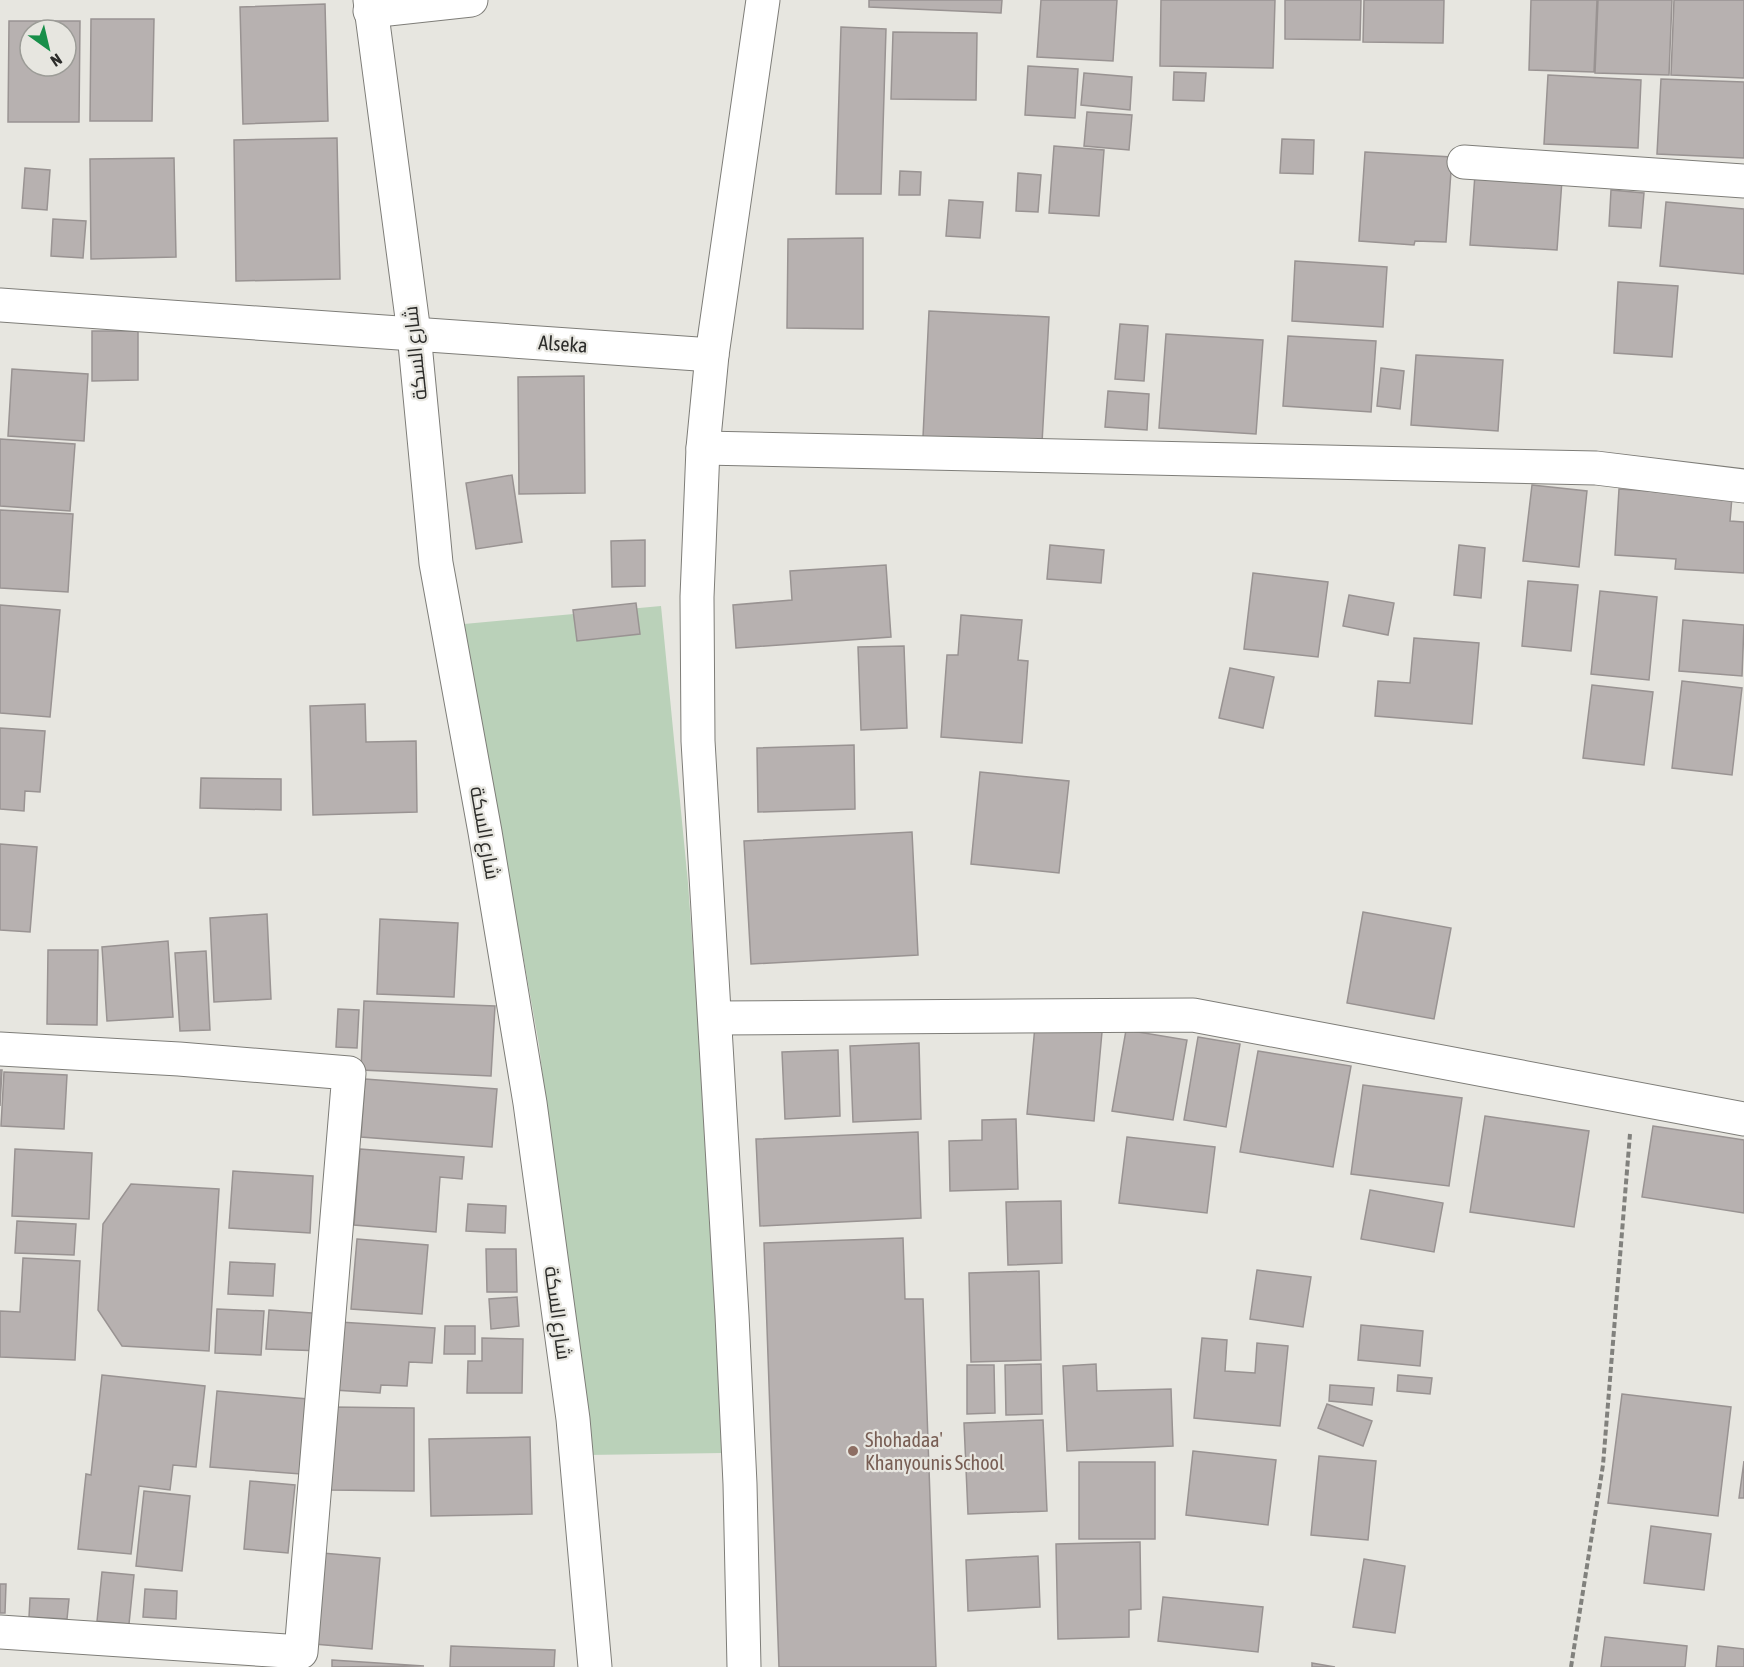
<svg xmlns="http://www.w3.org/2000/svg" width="1744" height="1667" viewBox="0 0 1744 1667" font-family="'Asap Condensed',Cairo,sans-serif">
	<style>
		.green { fill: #bad1b9 }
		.building { fill: #b7b1b0; stroke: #999392; stroke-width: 1.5; fill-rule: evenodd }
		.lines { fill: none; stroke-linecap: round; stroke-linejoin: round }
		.minor-casing { stroke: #7e7d78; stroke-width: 35 }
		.secondary-casing { stroke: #7e7d78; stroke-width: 35 }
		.path { stroke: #81817d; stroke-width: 4; stroke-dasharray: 6 3; stroke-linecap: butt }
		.minor { stroke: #fff; stroke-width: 33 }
		.secondary { stroke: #fff; stroke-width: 33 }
		.education-dot { fill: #8d6e63; stroke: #e7e6e0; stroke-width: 2 }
		.labels { text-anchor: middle; stroke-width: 4.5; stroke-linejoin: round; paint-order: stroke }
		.street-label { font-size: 20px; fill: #2c2c2a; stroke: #e7e6e0 }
		.education-label { font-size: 20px; fill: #785e54; stroke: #e7e6e0; text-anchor: start }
	</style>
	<rect width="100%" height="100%" fill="#e7e6e0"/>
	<!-- green -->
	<path class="green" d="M 661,606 L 688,883 L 714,1244 L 723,1453 L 587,1455 L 539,1045 L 464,624 Z"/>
	<!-- building -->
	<path class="building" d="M 869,0 L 1002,0 L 1001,13 L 869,7 Z
		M 1041,0 L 1117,0 L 1113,61 L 1037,57 Z
		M 1161,0 L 1275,0 L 1273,68 L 1160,66 Z
		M 1285,0 L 1361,0 L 1360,40 L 1285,39 Z
		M 1364,0 L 1444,0 L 1443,43 L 1363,42 Z
		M 1531,0 L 1597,0 L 1594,72 L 1529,70 Z
		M 1598,0 L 1672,0 L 1669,75 L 1595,73 Z
		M 1674,0 L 1744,0 L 1744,78 L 1671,75 Z
		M 325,4 L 328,121 L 243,124 L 240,7 Z
		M 91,19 L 154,19 L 152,121 L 90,121 Z
		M 9,21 L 80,21 L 79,122 L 8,122 ZM 30,30 L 66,30 L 66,66 L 30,66 Z
		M 841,27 L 886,29 L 881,194 L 836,194 Z
		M 893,32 L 977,33 L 976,100 L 891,99 Z
		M 1028,66 L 1078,69 L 1075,118 L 1025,115 Z
		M 1174,72 L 1206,73 L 1204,101 L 1173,100 Z
		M 1084,73 L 1132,77 L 1130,110 L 1081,105 Z
		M 1548,75 L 1641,80 L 1638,148 L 1544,144 Z
		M 1661,79 L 1744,82 L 1744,158 L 1657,154 Z
		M 1087,112 L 1132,115 L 1129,150 L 1084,146 Z
		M 337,138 L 340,279 L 236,281 L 234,140 Z
		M 1282,139 L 1314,140 L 1313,174 L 1280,173 Z
		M 1054,146 L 1104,150 L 1099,216 L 1049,213 Z
		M 1365,152 L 1452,157 L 1446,242 L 1415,241 L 1414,245 L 1359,241 Z
		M 174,158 L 176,257 L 91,259 L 90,159 Z
		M 25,168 L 50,170 L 47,210 L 22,208 Z
		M 900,171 L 921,172 L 920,195 L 899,195 Z
		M 1018,173 L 1041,175 L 1038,212 L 1016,211 Z
		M 1475,174 L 1562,180 L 1557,250 L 1470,245 Z
		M 1611,190 L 1644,193 L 1641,228 L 1609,226 Z
		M 949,200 L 983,202 L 980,238 L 946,236 Z
		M 1666,202 L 1744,209 L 1744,274 L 1660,266 Z
		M 53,219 L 86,221 L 83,258 L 51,256 Z
		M 863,238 L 863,329 L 787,328 L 788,239 Z
		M 1295,261 L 1387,267 L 1383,327 L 1292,321 Z
		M 1618,282 L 1678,286 L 1672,357 L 1614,353 Z
		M 929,311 L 1049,317 L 1042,443 L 923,437 Z
		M 1120,324 L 1148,326 L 1144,381 L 1115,379 Z
		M 92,331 L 138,331 L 138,380 L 92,381 Z
		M 1166,334 L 1263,340 L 1256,434 L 1159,428 Z
		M 1288,336 L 1376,341 L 1371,412 L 1283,406 Z
		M 1416,355 L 1503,360 L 1498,431 L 1411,425 Z
		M 1381,368 L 1404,371 L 1400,409 L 1377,406 Z
		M 12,369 L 88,374 L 84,441 L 8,436 Z
		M 584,376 L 585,493 L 519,494 L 518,377 Z
		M 1108,391 L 1149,394 L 1147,430 L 1105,427 Z
		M 0,439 L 75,444 L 70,511 L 0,506 Z
		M 512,475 L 522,542 L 476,549 L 466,483 Z
		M 1532,485 L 1587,491 L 1579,567 L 1523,561 Z
		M 1619,489 L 1732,497 L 1730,521 L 1744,522 L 1744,573 L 1675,569 L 1676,559 L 1615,555 Z
		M 0,510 L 73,514 L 68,592 L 0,588 Z
		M 645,540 L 645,586 L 612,587 L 611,541 Z
		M 1050,545 L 1104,550 L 1101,583 L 1047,579 Z
		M 1459,545 L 1485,548 L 1481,598 L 1454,595 Z
		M 886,565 L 891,637 L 736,648 L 733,605 L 792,600 L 790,571 Z
		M 1253,573 L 1328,582 L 1318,657 L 1244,649 Z
		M 1528,581 L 1578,585 L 1571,651 L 1522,646 Z
		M 1600,591 L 1657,597 L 1649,680 L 1591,674 Z
		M 1349,595 L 1394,603 L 1388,635 L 1343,626 Z
		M 636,603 L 640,634 L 577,641 L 573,610 Z
		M 0,605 L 60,610 L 50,717 L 0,713 Z
		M 961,615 L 1022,620 L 1018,660 L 1028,661 L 1022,743 L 941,737 L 947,655 L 958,655 Z
		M 1683,620 L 1744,625 L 1742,676 L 1679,671 Z
		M 1414,638 L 1479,643 L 1472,724 L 1375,716 L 1378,681 L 1410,683 Z
		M 904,646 L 907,728 L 861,730 L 858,647 Z
		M 1230,668 L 1274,677 L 1263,728 L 1219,718 Z
		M 1682,681 L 1742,688 L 1732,775 L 1672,768 Z
		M 1592,685 L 1653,692 L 1644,765 L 1583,758 Z
		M 365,704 L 366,742 L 416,741 L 417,812 L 313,815 L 310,706 Z
		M 0,728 L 45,731 L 40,792 L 25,791 L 24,811 L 0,809 Z
		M 854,745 L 855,809 L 758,812 L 757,748 Z
		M 980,772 L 1069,781 L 1059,873 L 971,864 Z
		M 201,778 L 281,779 L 281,810 L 200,808 Z
		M 912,832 L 918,955 L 751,964 L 744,841 Z
		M 0,844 L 37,847 L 30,932 L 0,930 Z
		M 1363,912 L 1451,928 L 1434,1019 L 1347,1003 Z
		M 267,914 L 271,999 L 214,1002 L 210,918 Z
		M 380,919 L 458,923 L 454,997 L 377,994 Z
		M 168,941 L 173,1017 L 107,1021 L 102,947 Z
		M 48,950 L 98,950 L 97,1025 L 47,1024 Z
		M 206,951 L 210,1030 L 180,1031 L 175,953 Z
		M 364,1001 L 495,1006 L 491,1076 L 361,1070 Z
		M 338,1009 L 359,1010 L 357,1048 L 336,1047 Z
		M 1035,1026 L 1102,1032 L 1094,1121 L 1027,1114 Z
		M 1126,1030 L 1187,1040 L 1173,1120 L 1112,1111 Z
		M 1198,1037 L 1240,1044 L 1226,1127 L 1184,1120 Z
		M 919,1043 L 921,1119 L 853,1122 L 850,1046 Z
		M 838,1050 L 840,1116 L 785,1119 L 782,1052 Z
		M 1258,1051 L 1351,1066 L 1333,1167 L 1240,1152 Z
		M 0,1070 L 2,1070 L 0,1106 Z
		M 4,1072 L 67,1075 L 64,1129 L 1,1126 Z
		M 365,1079 L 497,1089 L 492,1147 L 361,1137 Z
		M 1363,1085 L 1462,1098 L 1449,1186 L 1351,1174 Z
		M 1485,1116 L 1589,1131 L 1574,1227 L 1470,1212 Z
		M 1016,1119 L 1018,1189 L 950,1191 L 949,1141 L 982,1140 L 982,1120 Z
		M 1653,1126 L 1744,1140 L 1744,1213 L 1642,1197 Z
		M 918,1132 L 921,1218 L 760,1226 L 756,1139 Z
		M 1127,1137 L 1215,1147 L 1207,1213 L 1119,1203 Z
		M 15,1149 L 92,1153 L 89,1219 L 12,1216 Z
		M 360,1149 L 464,1157 L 462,1179 L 440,1177 L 436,1232 L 354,1225 Z
		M 233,1171 L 313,1176 L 310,1233 L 229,1228 Z
		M 131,1184 L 219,1189 L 209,1351 L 122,1346 L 98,1310 L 103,1224 Z
		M 1370,1190 L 1443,1203 L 1434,1252 L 1361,1239 Z
		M 1061,1201 L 1062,1263 L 1008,1265 L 1006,1202 Z
		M 468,1204 L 506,1206 L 505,1233 L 466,1231 Z
		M 17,1221 L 76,1224 L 74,1255 L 15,1253 Z
		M 903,1238 L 905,1299 L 923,1299 L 936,1667 L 779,1667 L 764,1243 Z
		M 357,1239 L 428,1245 L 422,1314 L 351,1309 Z
		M 486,1249 L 516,1249 L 517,1292 L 487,1292 Z
		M 23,1258 L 80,1261 L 75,1360 L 0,1357 L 0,1311 L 20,1312 Z
		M 230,1262 L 275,1264 L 273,1296 L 228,1294 Z
		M 1257,1270 L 1311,1277 L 1303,1327 L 1250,1319 Z
		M 1039,1271 L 1041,1360 L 971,1362 L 969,1273 Z
		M 517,1297 L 519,1326 L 491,1329 L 489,1299 Z
		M 217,1309 L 264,1311 L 261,1355 L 215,1353 Z
		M 269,1310 L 326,1314 L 323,1351 L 266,1349 Z
		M 339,1322 L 435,1328 L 432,1363 L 409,1362 L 407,1386 L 381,1385 L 380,1393 L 334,1390 Z
		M 1361,1325 L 1423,1331 L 1420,1366 L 1358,1360 Z
		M 445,1326 L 475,1326 L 475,1354 L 444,1354 Z
		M 482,1338 L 523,1339 L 522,1393 L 467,1393 L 468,1361 L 482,1361 Z
		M 1202,1338 L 1227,1340 L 1225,1371 L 1255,1373 L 1257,1343 L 1288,1346 L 1280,1426 L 1194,1418 Z
		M 1041,1364 L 1042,1414 L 1006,1415 L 1005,1365 Z
		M 1096,1364 L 1097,1391 L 1171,1389 L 1173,1446 L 1067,1451 L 1063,1366 Z
		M 967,1365 L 994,1365 L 995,1413 L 967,1414 Z
		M 102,1375 L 205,1386 L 196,1467 L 173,1465 L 170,1490 L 139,1486 L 131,1554 L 78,1549 L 86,1474 L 91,1475 Z
		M 1398,1375 L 1432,1378 L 1430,1394 L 1397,1391 Z
		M 1330,1385 L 1374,1388 L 1372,1405 L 1329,1401 Z
		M 217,1391 L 308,1399 L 301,1474 L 210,1467 Z
		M 1622,1394 L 1731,1407 L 1718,1516 L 1608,1503 Z
		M 1327,1404 L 1372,1421 L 1363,1446 L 1318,1428 Z
		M 331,1407 L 414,1408 L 414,1491 L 330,1490 Z
		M 1043,1420 L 1047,1511 L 968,1514 L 964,1423 Z
		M 530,1437 L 532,1514 L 431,1516 L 429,1439 Z
		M 1193,1451 L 1276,1460 L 1268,1525 L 1186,1515 Z
		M 1319,1456 L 1376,1461 L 1368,1540 L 1311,1535 Z
		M 1744,1461 L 1744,1498 L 1739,1498 Z
		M 1079,1462 L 1155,1462 L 1155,1539 L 1079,1539 Z
		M 250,1481 L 295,1485 L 288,1553 L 244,1549 Z
		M 144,1491 L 190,1496 L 182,1571 L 136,1566 Z
		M 1651,1526 L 1711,1534 L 1704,1590 L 1644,1583 Z
		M 1140,1542 L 1141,1609 L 1129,1610 L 1129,1637 L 1058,1639 L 1056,1544 Z
		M 322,1553 L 380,1558 L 372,1649 L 314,1644 Z
		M 1038,1556 L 1040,1607 L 968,1611 L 966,1560 Z
		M 1364,1559 L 1405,1566 L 1395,1633 L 1353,1627 Z
		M 102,1572 L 134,1575 L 129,1624 L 97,1621 Z
		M 0,1584 L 6,1584 L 5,1613 L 0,1613 Z
		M 145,1589 L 177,1591 L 176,1619 L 143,1617 Z
		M 1163,1597 L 1263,1607 L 1258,1652 L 1158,1641 Z
		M 30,1598 L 69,1599 L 67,1619 L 29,1617 Z
		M 1605,1637 L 1687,1646 L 1685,1667 L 1601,1667 Z
		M 451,1646 L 555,1650 L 554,1667 L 450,1667 Z
		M 1718,1646 L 1744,1649 L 1744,1667 L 1716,1667 Z
		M 332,1660 L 424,1666 L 332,1667 Z
		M 1312,1663 L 1335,1667 L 1312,1667 Z"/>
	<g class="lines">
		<defs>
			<path id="minor" d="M 370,11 L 471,0
				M 1464,162 L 1744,181
				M 0,305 L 712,355
				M 703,448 L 1596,468 L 1744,486
				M 715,1018 L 1193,1015 L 1744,1119
				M 0,1049 L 179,1059 L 349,1073 L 301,1652 L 0,1632"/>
			<path id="secondary" d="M 370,0 L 414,333 L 436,563 L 485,832 L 530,1103 L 573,1419 L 595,1667
				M 744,1667 L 740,1484 L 732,1315 L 698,741 L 697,597 L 703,448 L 712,355 L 763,0"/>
		</defs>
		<!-- minor casing -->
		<use href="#minor" class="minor-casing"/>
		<!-- secondary casing -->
		<use href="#secondary" class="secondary-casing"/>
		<!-- path -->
		<path class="path" d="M 1571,1667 L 1603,1465 L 1630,1134"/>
		<!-- minor -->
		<use href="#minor" class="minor"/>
		<!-- secondary -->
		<use href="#secondary" class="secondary"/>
	</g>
	<!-- markers -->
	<circle class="education-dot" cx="853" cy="1451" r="6"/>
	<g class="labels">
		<!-- street labels -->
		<g class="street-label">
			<text transform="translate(563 344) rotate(4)" y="7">Alseka</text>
			<text transform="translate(415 353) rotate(-96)" y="7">شارع السكة</text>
			<text transform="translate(485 833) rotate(80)" y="7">شارع السكة</text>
			<text transform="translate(558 1313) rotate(82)" y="7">شارع السكة</text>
		</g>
		<!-- education labels -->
		<g class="education-label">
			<text x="865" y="1447">Shohadaa'<tspan x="865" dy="23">Khanyounis School</tspan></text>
		</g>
	</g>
	<!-- north arrow -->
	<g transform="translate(48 48) rotate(146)"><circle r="28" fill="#e7e6e0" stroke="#9c9c97" stroke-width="1.5"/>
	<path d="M0-4.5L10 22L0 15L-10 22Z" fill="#188f4a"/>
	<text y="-9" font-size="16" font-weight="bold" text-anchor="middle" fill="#2c2c2a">N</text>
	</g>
</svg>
